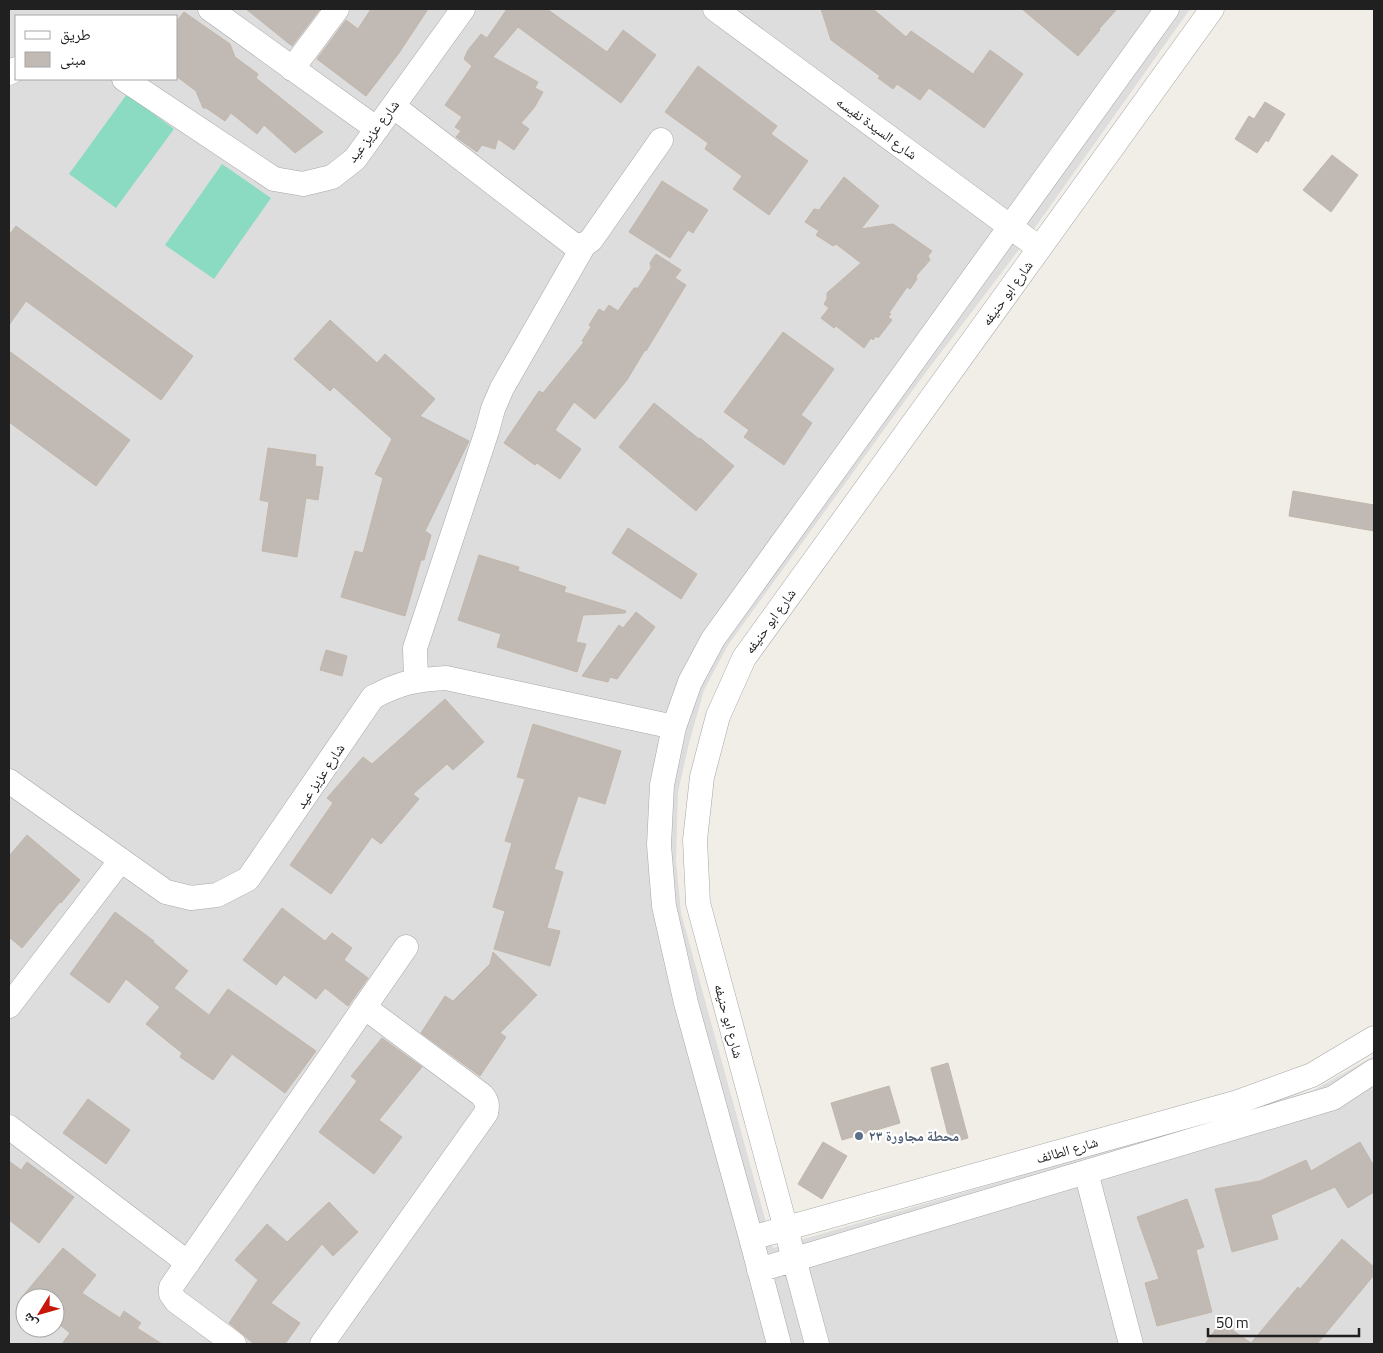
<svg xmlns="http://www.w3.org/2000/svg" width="1383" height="1353" viewBox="0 0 1383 1353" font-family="'Titillium Web','Noto Naskh Arabic',sans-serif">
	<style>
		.residential { fill: #dedddd; fill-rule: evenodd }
		.pitch { fill: #8adbc1 }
		.building { fill: #c1bab4; stroke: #c1b6aa }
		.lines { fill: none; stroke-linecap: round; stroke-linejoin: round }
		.minor-casing { stroke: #a7a7a7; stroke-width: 25 }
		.minor { stroke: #fff; stroke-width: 24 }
		.service-dot { fill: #5c6f8a; stroke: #fff; stroke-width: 2 }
		.labels { text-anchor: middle; stroke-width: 4.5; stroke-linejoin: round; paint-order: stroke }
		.street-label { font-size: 14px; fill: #202020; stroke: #fff }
		.service-label { font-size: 14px; font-weight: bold; fill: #4e5e75; stroke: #fff; text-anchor: start }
	</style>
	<rect width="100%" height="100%" fill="#f0eee7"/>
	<!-- residential -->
	<path class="residential" d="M 9,9 L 1190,9 L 1024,243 L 920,380 L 728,645 L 704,690 L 689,743 L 678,792 L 676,860 L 681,913 L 773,1248 L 1314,1090 L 1374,1056 L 1374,1344 L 9,1344 ZM 16,16 L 176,16 L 176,79 L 16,79 ZM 25,1298 L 55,1298 L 55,1328 L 25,1328 Z"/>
	<!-- pitch -->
	<path class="pitch" d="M 127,94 L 174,129 L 116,208 L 69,174 Z
		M 222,164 L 271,198 L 214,279 L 165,245 Z"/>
	<!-- building -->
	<path class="building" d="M 246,9 L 320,9 L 292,46 Z
		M 371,9 L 428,9 L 399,53 L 366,96 L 317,59 L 346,20 L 358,29 Z
		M 507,9 L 547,9 L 607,52 L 623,30 L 656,55 L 621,103 L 518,27 L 493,57 L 538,82 L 535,88 L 543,92 L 534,108 L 521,123 L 529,129 L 514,150 L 498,139 L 495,149 L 482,145 L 477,152 L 456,137 L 461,131 L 455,127 L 462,117 L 445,105 L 472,66 L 464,59 L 468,50 L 481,34 L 487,38 Z
		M 821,9 L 873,9 L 906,37 L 911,31 L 973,74 L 990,50 L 1023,74 L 984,128 L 929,88 L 920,100 L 897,84 L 893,89 L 878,78 L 880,76 L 831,40 Z
		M 1022,9 L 1117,9 L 1099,29 L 1100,30 L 1078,56 Z
		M 184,12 L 230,44 L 235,57 L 258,74 L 256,78 L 323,132 L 295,153 L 264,125 L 257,134 L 231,113 L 225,121 L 206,108 L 203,108 L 196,91 L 176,76 L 176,22 Z
		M 698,66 L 777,126 L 771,134 L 808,161 L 769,215 L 733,189 L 742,176 L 705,149 L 708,143 L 665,112 Z
		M 1265,102 L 1285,114 L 1268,142 L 1266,140 L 1257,153 L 1235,139 L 1249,116 L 1254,119 Z
		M 1332,155 L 1358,175 L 1331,212 L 1303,190 Z
		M 844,177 L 879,206 L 861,229 L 893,224 L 932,251 L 928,256 L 930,260 L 916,276 L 917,279 L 910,289 L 907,287 L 889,313 L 891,314 L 888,317 L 892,320 L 878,338 L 876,336 L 873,340 L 871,338 L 864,348 L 836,326 L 834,328 L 821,318 L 829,308 L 824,304 L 827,299 L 827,293 L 861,263 L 836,244 L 833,246 L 816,235 L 819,231 L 805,222 L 814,209 L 819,210 Z
		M 662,181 L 708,210 L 693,233 L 688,230 L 670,258 L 629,232 Z
		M 16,226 L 193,356 L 161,400 L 26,301 L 9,325 L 9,235 Z
		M 656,254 L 681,270 L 675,278 L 686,285 L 646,351 L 645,350 L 627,380 L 595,419 L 574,402 L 555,430 L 581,449 L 560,479 L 537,463 L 535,465 L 504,443 L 539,391 L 543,393 L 584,342 L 582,341 L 591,327 L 589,325 L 599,309 L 604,312 L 609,305 L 618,311 L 634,288 L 638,288 L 651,268 L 650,263 Z
		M 330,320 L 377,363 L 385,354 L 435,399 L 420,416 L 469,441 L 425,531 L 431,535 L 424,560 L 421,560 L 405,616 L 341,597 L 355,551 L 363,553 L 383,478 L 375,474 L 392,439 L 334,387 L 330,391 L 294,359 Z
		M 783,332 L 834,369 L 801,415 L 812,423 L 784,465 L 744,437 L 749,430 L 724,412 Z
		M 9,351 L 130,440 L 96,486 L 9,422 Z
		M 654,403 L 699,439 L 700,438 L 734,466 L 696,511 L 619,447 Z
		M 268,448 L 316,455 L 315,466 L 323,467 L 318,500 L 306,498 L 297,557 L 262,551 L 269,502 L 260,500 Z
		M 1293,491 L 1374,505 L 1374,531 L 1289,516 Z
		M 628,528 L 697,574 L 681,599 L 612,553 Z
		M 479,555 L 519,567 L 518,571 L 566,587 L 564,592 L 626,611 L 625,613 L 583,615 L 576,642 L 586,644 L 577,672 L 497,647 L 501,634 L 458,620 Z
		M 636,612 L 655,627 L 617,679 L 610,677 L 608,682 L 582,676 L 619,625 L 623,628 Z
		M 326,650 L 347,656 L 342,676 L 320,670 Z
		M 445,699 L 484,742 L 453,770 L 447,764 L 413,794 L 419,799 L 381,844 L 372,837 L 331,894 L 290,865 L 333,803 L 327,798 L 363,757 L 372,764 Z
		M 533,724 L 621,751 L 605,804 L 578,796 L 554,869 L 563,872 L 547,928 L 560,931 L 550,966 L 494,949 L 505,911 L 493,907 L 512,843 L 505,841 L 525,779 L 517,777 Z
		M 27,835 L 80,880 L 61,903 L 60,902 L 22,948 L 9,937 L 9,856 Z
		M 282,908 L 325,941 L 332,933 L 352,948 L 344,960 L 368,978 L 348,1006 L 325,988 L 316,999 L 284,975 L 276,985 L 243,960 Z
		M 115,912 L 154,941 L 153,942 L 188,971 L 174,988 L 209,1015 L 228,989 L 316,1051 L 285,1093 L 232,1054 L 213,1080 L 180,1057 L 182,1053 L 146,1024 L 160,1007 L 126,979 L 109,1003 L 70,974 Z
		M 493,952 L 537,995 L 500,1033 L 506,1037 L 480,1076 L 421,1033 L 445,996 L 453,1001 L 490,964 Z
		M 382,1038 L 422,1067 L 379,1120 L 402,1137 L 374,1174 L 319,1132 L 357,1081 L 351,1076 Z
		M 948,1063 L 968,1138 L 950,1143 L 931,1068 Z
		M 889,1086 L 900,1123 L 842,1140 L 831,1103 Z
		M 88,1099 L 130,1130 L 106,1164 L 63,1133 Z
		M 823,1142 L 847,1156 L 822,1199 L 798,1184 Z
		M 1360,1142 L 1374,1166 L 1374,1192 L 1348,1208 L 1335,1187 L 1271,1215 L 1278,1239 L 1232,1252 L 1215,1189 L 1260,1181 L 1306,1160 L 1311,1171 Z
		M 9,1161 L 21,1170 L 27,1162 L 74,1197 L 39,1243 L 9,1220 Z
		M 1187,1199 L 1204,1247 L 1196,1250 L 1212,1312 L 1157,1326 L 1145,1283 L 1159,1279 L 1137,1217 Z
		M 329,1202 L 358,1232 L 333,1256 L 322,1244 L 271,1303 L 300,1323 L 285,1344 L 254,1344 L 229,1323 L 258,1280 L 235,1260 L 267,1224 L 287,1242 Z
		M 1342,1239 L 1374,1267 L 1374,1275 L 1317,1344 L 1205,1344 L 1221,1322 L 1251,1343 L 1298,1287 L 1300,1289 Z
		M 63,1248 L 96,1275 L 82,1293 L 120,1318 L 124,1311 L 141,1323 L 137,1328 L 162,1344 L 62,1344 L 70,1333 L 55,1321 L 55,1298 L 21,1298 Z"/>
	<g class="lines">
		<defs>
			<path id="minor" d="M 210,9 L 377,129
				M 715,9 L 1039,248
				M 292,69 L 337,9
				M 9,73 L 16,69
				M 124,79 L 274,179 L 303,184 L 332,177 L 355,159 L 463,9
				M 393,106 L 574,245 L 584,245 L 591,240 L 661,140
				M 416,680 L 415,648 L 487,431 L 493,409 L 502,388 L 584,245
				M 9,781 L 166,892 L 191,898 L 217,895 L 248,879 L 373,697 C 402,682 414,680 446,678 L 674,727
				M 9,1006 L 121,860
				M 9,1127 L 188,1263
				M 1086,1172 L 1131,1344
				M 751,1238 L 1238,1102 L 1312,1075 L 1374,1038
				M 759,1270 L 1333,1098 L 1374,1071
				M 234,1344 L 176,1301 L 171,1294 L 171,1287 L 406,947
				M 322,1344 L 486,1113 C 488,1105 487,1101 482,1095 L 364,1007
				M 779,1344 L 751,1238 L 686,1003 L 664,906 L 659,845 L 662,785 L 674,727 L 690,682 L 713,639 L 1167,9
				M 817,1344 L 698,903 L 695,840 L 702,777 L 718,716 L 744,658 L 1212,9"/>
		</defs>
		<!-- minor casing -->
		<use href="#minor" class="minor-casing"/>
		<!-- minor -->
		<use href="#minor" class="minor"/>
	</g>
	<!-- markers -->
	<circle class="service-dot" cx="859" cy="1136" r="5"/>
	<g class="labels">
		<!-- street labels -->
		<g class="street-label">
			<text transform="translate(877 128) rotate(36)" y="5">شارع السيدة نفيسه</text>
			<text transform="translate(373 131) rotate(-52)" y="5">شارع عزيز عيد</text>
			<text transform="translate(1007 293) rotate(-54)" y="5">شارع ابو حنيفه</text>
			<text transform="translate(770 621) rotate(-54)" y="5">شارع ابو حنيفه</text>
			<text transform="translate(320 776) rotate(-56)" y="5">شارع عزيز عيد</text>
			<text transform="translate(729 1021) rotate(75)" y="5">شارع ابو حنيفه</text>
			<text transform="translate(1067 1150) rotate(-16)" y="5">شارع الطائف</text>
		</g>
		<!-- service labels -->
		<g class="service-label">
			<text x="869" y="1141">محطة مجاورة ٢٣</text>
		</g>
	</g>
	<!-- border -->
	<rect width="1383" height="1353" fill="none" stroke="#202020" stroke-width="20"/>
	<!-- legend -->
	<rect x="15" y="15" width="162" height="65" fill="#ffffff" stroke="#a6a6a6"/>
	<rect x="25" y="31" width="25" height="8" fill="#ffffff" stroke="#a6a6a6"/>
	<text x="60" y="40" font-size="15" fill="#202020">طريق</text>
	<rect x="25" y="52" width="25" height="15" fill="#c1bab4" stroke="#a6a6a6"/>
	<text x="60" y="65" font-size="15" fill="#202020">مبنى</text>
	<!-- north arrow -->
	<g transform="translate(40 1313) rotate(233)"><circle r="24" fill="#ffffff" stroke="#a6a6a6"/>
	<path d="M0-4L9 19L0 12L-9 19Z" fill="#c7170a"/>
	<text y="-8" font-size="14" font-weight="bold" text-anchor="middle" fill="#202020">ش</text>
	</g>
	<!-- scale -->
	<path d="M1208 1328v8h151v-8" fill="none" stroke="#202020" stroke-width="2.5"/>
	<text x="1216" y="1328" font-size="15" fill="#202020" stroke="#ffffff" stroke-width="4" paint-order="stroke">50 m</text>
</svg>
